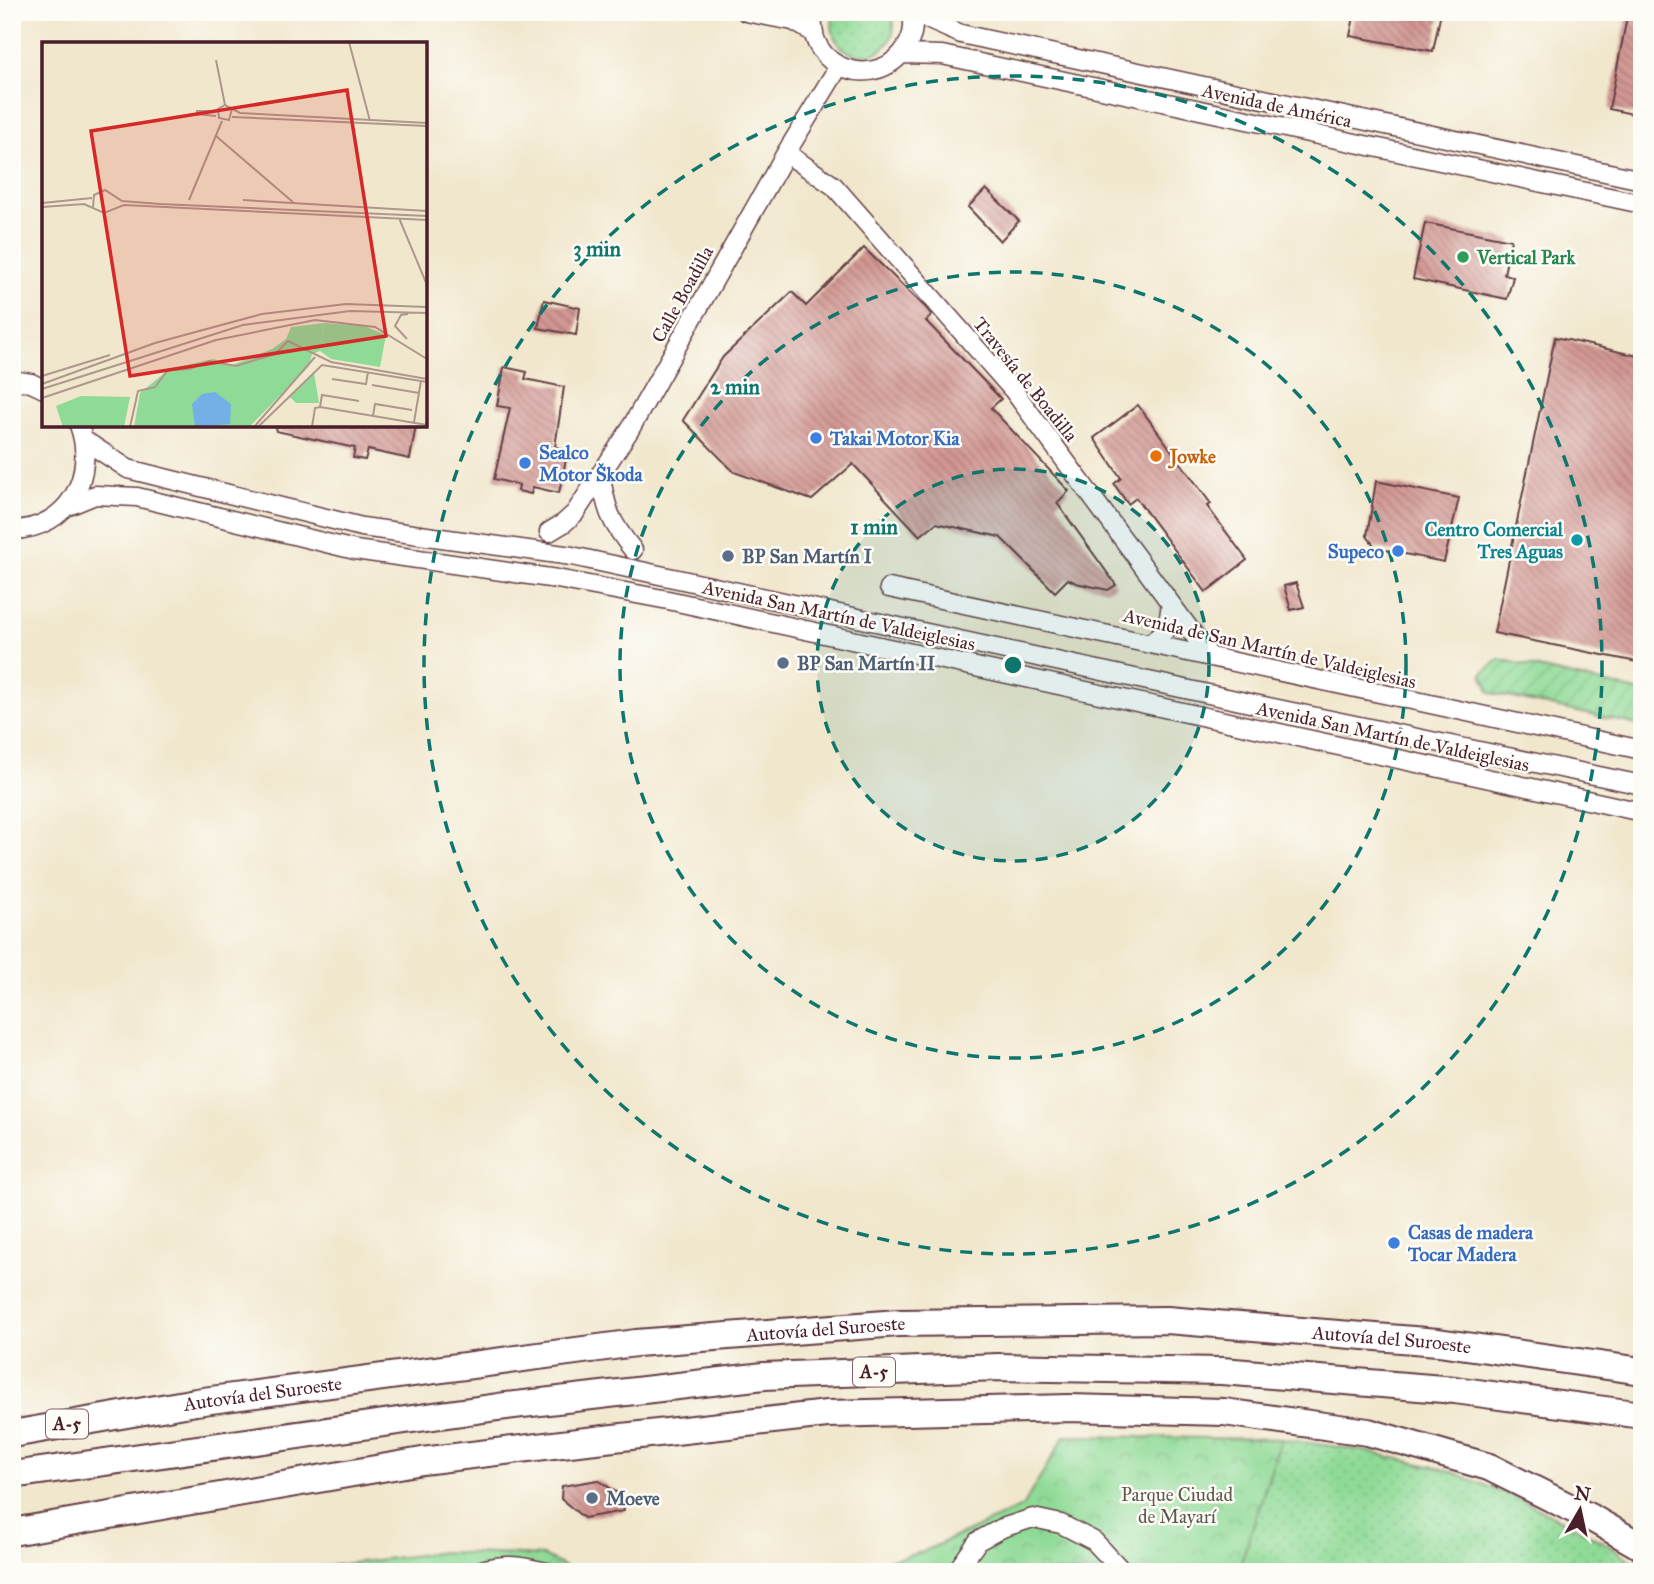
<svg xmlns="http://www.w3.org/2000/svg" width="1654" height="1584" viewBox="0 0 1654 1584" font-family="'IM FELL Great Primer',serif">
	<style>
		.grass { fill: url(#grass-dots); stroke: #6c7c60; stroke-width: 2 }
		.park { fill: url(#park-crowns); stroke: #6c7c60; stroke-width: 2 }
		.garden { fill: url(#garden-furrows); stroke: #6c7c60; stroke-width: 2 }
		.building { fill: url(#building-back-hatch) }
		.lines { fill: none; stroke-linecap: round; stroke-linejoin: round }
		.minor-casing { stroke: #633d43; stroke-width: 21 }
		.highway-casing { stroke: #633d43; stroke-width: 30 }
		.minor { stroke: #fff; stroke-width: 18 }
		.highway { stroke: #fff; stroke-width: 26 }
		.ring { fill: none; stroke: #0f766e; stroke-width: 3.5; stroke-dasharray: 12 9 }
		.leisure-dot { fill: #2e9e5b; stroke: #fdfcf7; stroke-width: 2.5 }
		.shop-dot { fill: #3f7fe0; stroke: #fdfcf7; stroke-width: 2.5 }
		.food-dot { fill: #e8710a; stroke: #fdfcf7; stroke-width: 2.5 }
		.culture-dot { fill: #0f9aa8; stroke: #fdfcf7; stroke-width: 2.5 }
		.service-dot { fill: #5c6f8a; stroke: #fdfcf7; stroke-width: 2.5 }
		.labels { text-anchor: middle; stroke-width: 5; stroke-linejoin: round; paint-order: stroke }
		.shield { fill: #fdfcf7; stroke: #806168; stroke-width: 2 }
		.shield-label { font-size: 18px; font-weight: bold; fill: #4a1f2b }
		.street-label { font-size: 19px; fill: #4a1f2b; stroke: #fdfcf7 }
		.leisure-label { font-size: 19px; font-weight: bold; fill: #27864d; stroke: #fdfcf7; text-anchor: start }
		.shop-label { font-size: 19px; font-weight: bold; fill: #366cbe; stroke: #fdfcf7; text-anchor: start }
		.food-label { font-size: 19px; font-weight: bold; fill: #c56008; stroke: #fdfcf7; text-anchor: start }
		.culture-label { font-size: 19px; font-weight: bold; fill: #0d838f; stroke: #fdfcf7; text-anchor: end }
		.service-label { font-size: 19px; font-weight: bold; fill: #4e5e75; stroke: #fdfcf7; text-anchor: start }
		.park-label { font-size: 19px; fill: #5f574b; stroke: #fdfcf7 }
		.inset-road { fill: none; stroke: #ae978c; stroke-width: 2 }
		.view { fill: #d62828; fill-opacity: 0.15; stroke: #d62828; stroke-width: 3.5 }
		.inset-edge { fill: none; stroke: #4a1f2b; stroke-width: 3.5 }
		.centre { fill: #0f766e; stroke: #fdfcf7; stroke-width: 3.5 }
		.ring-label { font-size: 21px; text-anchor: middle; font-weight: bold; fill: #0f766e; stroke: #fdfcf7; stroke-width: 5; stroke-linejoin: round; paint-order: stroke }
	</style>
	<defs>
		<pattern id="grass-dots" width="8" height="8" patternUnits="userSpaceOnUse" patternTransform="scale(1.75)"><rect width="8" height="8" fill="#8fda96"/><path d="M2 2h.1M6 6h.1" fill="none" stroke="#7dbb81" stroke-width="1.8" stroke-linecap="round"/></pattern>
		<pattern id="park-crowns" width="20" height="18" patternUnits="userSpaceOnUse" patternTransform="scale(1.75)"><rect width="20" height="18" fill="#8fda96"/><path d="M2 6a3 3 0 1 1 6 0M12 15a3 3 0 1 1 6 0" fill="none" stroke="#7dbb81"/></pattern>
		<pattern id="garden-furrows" width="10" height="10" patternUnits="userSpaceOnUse" patternTransform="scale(1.75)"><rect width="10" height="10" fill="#8fda96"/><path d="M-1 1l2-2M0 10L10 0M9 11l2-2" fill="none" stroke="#7dbb81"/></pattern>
		<pattern id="building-back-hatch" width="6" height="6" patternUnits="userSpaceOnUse" patternTransform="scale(1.75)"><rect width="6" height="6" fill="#d29793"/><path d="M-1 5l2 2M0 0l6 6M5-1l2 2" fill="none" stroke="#ac7b78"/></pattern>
	</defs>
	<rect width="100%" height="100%" fill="#fdfcf7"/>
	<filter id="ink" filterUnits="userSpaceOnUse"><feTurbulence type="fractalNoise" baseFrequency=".0143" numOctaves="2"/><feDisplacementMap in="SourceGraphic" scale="14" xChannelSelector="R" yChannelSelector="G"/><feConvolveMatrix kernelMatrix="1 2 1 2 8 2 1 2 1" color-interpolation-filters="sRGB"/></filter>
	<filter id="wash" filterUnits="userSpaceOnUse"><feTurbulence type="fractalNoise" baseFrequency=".00686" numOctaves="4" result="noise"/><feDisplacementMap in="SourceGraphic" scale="28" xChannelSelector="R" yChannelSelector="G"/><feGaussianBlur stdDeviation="1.57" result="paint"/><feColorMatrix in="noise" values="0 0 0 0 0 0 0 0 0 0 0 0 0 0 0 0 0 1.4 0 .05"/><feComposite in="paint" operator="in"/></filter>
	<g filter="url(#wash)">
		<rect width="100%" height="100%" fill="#f1e7cd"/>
		<!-- grass -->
		<path class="grass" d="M 834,12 L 892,12 C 907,70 819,69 834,12 Z
			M 1281,1439 L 1360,1450 L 1447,1470 L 1526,1502 L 1602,1541 L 1642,1568 L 1642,1572 L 1238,1572 Z"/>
		<!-- park -->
		<path class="park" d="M 1065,1436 L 1281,1439 L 1238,1572 L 842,1572 L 922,1552 L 1022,1507 Z
			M 443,1552 L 544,1556 L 575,1572 L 278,1572 Z"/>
		<!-- garden -->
		<path class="garden" d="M 1499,659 L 1642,692 L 1642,726 L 1490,693 L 1482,674 Z"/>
		<g id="blocks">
			<!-- building -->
			<path class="building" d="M 1355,12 L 1441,12 L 1433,51 L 1350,36 Z
				M 1628,12 L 1642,12 L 1642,116 L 1609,109 Z
				M 986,189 L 1019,221 L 1000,241 L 968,207 Z
				M 1425,223 L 1511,240 L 1504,274 L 1513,277 L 1507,299 L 1413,279 Z
				M 864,248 L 926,308 L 932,315 L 926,321 L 1001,399 L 991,408 L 1069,491 L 1057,503 L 1116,585 L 1108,590 L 1076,583 L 1068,579 L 1055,592 L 1000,537 L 936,523 L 920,536 L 853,464 L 812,500 L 734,472 L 683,420 L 723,357 L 792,292 L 806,306 Z
				M 544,300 L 580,308 L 576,335 L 538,328 Z
				M 1555,337 L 1642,357 L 1642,663 L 1494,633 Z
				M 504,367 L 527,372 L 525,379 L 564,387 L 555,447 L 568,450 L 559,493 L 533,487 L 531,494 L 518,491 L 519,485 L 494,479 L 510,408 L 497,406 Z
				M 1138,405 L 1211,504 L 1207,506 L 1247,560 L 1206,592 L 1136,498 L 1128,504 L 1114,484 L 1121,478 L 1094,438 Z
				M 277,425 L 416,425 L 410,459 L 368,450 L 365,460 L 353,458 L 355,448 L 276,431 Z
				M 1376,481 L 1459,498 L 1444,562 L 1376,548 L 1367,536 Z
				M 1296,583 L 1304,607 L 1291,610 L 1284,586 Z
				M 598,1480 L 622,1496 L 624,1511 L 584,1518 L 561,1499 L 562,1486 Z"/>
		</g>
	</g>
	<g filter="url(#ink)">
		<use href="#blocks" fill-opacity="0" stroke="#633d43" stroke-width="2"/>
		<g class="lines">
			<defs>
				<path id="minor" d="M 746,12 L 793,21 L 814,33
					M 814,12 C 802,69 880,95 908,44 C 913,35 914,23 912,12
					M 920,12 L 929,20 L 961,34 L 1642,180
					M 902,54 L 942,55 L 1642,204
					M 786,153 L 834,186 L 1013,390 L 1208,654
					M 12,380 L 31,383 L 44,389
					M 84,440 L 128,469 L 362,527 L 572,556 L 1259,705 L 1642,785
					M 600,474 C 607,511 609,520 633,550
					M 66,507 L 95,495 L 137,497 L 355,550 L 557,579 L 668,600 L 1642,812
					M 12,530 C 69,529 97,475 79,425
					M 549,532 L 564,523 L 575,513 L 629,431 L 786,153 L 839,66
					M 889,588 C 1140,640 1391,696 1642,750
					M 1152,642 L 1167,629 L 1171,604
					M 476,1572 C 501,1562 521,1566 546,1572
					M 956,1572 L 978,1541 L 1002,1528 L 1033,1518 L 1061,1524 L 1094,1541 L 1123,1572"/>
				<g id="highway">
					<path id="s1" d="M 12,1434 L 196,1402 L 636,1343 L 898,1323 L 1167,1320 L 1438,1342 L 1642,1371"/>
					<path d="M 12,1475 L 498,1407 L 764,1376 L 998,1367 L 1222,1371 L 1455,1390 L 1642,1415"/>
					<path d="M 12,1532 L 422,1461 L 578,1442 L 827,1414 L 1069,1408 L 1224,1412 L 1368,1432 L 1489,1467 L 1595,1520 L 1642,1547"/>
				</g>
			</defs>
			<!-- minor casing -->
			<use href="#minor" class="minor-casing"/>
			<!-- highway casing -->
			<use href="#highway" class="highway-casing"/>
			<!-- minor -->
			<use href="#minor" class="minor"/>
			<!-- highway -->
			<use href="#highway" class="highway"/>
		</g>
	</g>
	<!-- distance rings -->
	<circle cx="1013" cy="665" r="196" fill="#0f766e" fill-opacity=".12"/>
	<g class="ring">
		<circle cx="1013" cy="665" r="196"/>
		<circle cx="1013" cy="665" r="393"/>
		<circle cx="1013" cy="665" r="589"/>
	</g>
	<!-- markers -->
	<circle class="leisure-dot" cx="1463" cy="257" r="7"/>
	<g class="shop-dot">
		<circle cx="816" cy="438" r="7"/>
		<circle cx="525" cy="463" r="7"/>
		<circle cx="1398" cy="551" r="7"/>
		<circle cx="1394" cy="1243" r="7"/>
	</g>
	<circle class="food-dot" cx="1156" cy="456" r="7"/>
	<circle class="culture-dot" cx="1577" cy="540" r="7"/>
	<g class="service-dot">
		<circle cx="728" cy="556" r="7"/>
		<circle cx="783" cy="663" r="7"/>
		<circle cx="592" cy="1498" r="7"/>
	</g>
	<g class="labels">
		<!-- shield labels -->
		<g class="shield">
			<rect x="853" y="1357.5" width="42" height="29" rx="5"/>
			<rect x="46" y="1409.5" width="42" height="29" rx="5"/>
		</g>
		<g class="shield-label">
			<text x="874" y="1378">A-5</text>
			<text x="67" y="1430">A-5</text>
		</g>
		<!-- street labels -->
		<g class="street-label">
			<text transform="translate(1277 105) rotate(12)" y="7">Avenida de América</text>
			<text transform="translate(682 294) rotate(-61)" y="7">Calle Boadilla</text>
			<text transform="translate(1026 379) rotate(51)" y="7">Travesía de Boadilla</text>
			<text transform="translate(839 615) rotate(12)" y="7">Avenida San Martín de Valdeiglesias</text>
			<text transform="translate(1270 648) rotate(13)" y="7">Avenida de San Martín de Valdeiglesias</text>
			<text transform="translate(1393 736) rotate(12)" y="7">Avenida San Martín de Valdeiglesias</text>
			<text dy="7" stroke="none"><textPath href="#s1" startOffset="821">Autovía del Suroeste</textPath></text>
			<text dy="7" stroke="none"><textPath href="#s1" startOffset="1388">Autovía del Suroeste</textPath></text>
			<text dy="7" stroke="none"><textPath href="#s1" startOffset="254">Autovía del Suroeste</textPath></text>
		</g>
		<!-- leisure labels -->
		<g class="leisure-label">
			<text x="1477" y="264">Vertical Park</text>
		</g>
		<!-- shop labels -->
		<g class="shop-label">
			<text x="830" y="445">Takai Motor Kia</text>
			<text x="539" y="459">Sealco<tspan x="539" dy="22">Motor Škoda</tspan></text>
			<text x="1384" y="558" text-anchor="end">Supeco</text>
			<text x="1408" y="1239">Casas de madera<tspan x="1408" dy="22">Tocar Madera</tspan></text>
		</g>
		<!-- food labels -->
		<g class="food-label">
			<text x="1170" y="463">Jowke</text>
		</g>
		<!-- culture labels -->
		<g class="culture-label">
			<text x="1563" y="536">Centro Comercial<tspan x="1563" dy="22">Tres Aguas</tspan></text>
		</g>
		<!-- service labels -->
		<g class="service-label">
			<text x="742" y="563">BP San Martín I</text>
			<text x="797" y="670">BP San Martín II</text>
			<text x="606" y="1505">Moeve</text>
		</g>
		<!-- park labels -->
		<g class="park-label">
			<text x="1177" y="1501">Parque Ciudad<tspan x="1177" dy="22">de Mayarí</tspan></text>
		</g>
	</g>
	<!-- overview -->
	<g transform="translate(42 42)">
		<rect width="385" height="385" fill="#f1e7cd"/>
		<path d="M 282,281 L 322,284 L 344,293 L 338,325 L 289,317 L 278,309 Z" fill="#8fda96"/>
		<path d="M 39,354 L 88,355 L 82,385 L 21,385 L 14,364 Z" fill="#8fda96"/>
		<path d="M 282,281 L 278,309 L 270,312 L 267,324 L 207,385 L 92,385 L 98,351 L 127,327 L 171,317 L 190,323 L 230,307 L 244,297 L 249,285 ZM 272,331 L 277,361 L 254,361 L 248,355 Z" fill="#8fda96"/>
		<path d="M 173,350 L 189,362 L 188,382 L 153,385 L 150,362 L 160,352 Z" fill="#73b0e5"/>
		<path class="inset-road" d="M 307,0 L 328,79M 174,18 L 183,63M 190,67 L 187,78 L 177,76 L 176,67 L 183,63 L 198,71 L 385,81M 174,74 L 155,72 L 155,69 L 175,69M 190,75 L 385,84M 174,94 L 252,161M 147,158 L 180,79M 201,158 L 385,169M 0,161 L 50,156M 0,165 L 42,162 L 62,171 L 82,163 L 385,178M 51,165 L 52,153 L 63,148 L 80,159 L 118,162 L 385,174M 357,176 L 385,243M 365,297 L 353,284 L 359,273 L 366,272M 0,334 L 68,313M 290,337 L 324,342 L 326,330M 0,342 L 113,301 L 220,272 L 304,262 L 385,265M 330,343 L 377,351M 0,347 L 201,283 L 308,269 L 385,271M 0,356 L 174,298 L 273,278 L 333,285 L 385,317M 278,365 L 280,353 L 317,359M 331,374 L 333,362 L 370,368M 372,380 L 379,339M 88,385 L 96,349 L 113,345 L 126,328 L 148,327 L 167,319 L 194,324 L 233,312 L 246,299 L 289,320 L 385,337M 212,385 L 273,315M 216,385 L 280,323 L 385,340M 270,385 L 273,366 L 278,365 L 385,383"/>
		<path class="view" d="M 305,48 L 344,294 L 88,334 L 49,89 Z"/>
		<rect width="385" height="385" class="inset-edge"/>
	</g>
	<circle cx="1013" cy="665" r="10" class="centre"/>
	<g class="ring-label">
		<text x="597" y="256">3 min</text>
		<text x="735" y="394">2 min</text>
		<text x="874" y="534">1 min</text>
	</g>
	<!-- margin -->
	<rect width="1654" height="1584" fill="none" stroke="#fdfcf7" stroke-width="42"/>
	<!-- north arrow -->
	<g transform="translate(1580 1510) rotate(9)" stroke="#fdfcf7" stroke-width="5" paint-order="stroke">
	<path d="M0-5L12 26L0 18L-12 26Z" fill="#4a1f2b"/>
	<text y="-10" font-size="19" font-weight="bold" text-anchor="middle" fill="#4a1f2b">N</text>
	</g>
</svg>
